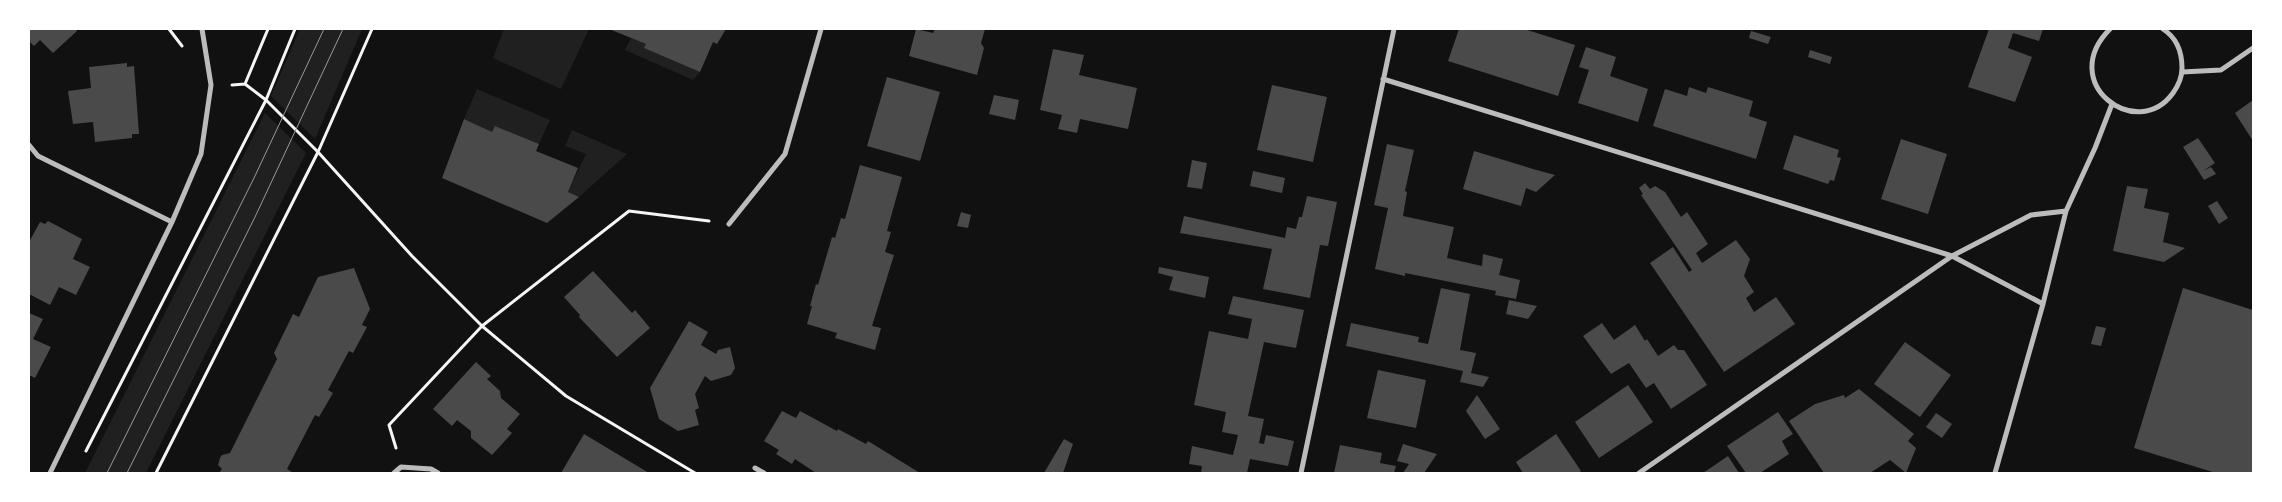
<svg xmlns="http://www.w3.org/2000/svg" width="2282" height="502" viewBox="0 0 2282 502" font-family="'Archivo Narrow',sans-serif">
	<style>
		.green { fill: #202020 }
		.building { fill: #4a4a4a }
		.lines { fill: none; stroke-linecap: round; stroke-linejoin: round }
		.path { stroke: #f5f5f5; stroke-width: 3 }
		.minor { stroke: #bcbcbc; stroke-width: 5 }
		.tram { stroke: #9a9a9a; stroke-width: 1 }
	</style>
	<rect width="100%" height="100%" fill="#111"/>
	<!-- green -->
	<path class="green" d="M 300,29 L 362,29 L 315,139 L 271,96 Z
		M 504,29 L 589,29 L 561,89 L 493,58 Z
		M 631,38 L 646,44 L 645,48 L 700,72 L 693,80 L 625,50 Z
		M 477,89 L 550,120 L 539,144 L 495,126 L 492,132 L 464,119 Z
		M 265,113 L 306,153 L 146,473 L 85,473 Z
		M 572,130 L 627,154 L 579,197 L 568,192 L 586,154 L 565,146 Z"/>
	<!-- building -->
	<path class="building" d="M 29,29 L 75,29 L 77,31 L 53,53 L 40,40 L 34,46 L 29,41 Z
		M 609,29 L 726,29 L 717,44 L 713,42 L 700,72 L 644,48 L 646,44 Z
		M 916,29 L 933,33 L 935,29 L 985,29 L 981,43 L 984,48 L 977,75 L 909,56 Z
		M 1459,29 L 1524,29 L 1575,45 L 1558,96 L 1448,61 Z
		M 1989,29 L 2043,29 L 2039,41 L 2013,33 L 2008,48 L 2032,57 L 2015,102 L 1968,87 Z
		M 1751,31 L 1771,37 L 1768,44 L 1749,38 Z
		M 1586,47 L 1616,57 L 1610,76 L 1648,89 L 1638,122 L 1578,103 L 1589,70 L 1579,67 Z
		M 1053,49 L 1084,55 L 1079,75 L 1137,88 L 1128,129 L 1080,119 L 1077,133 L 1058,129 L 1062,115 L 1040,110 Z
		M 1810,50 L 1832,57 L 1830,64 L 1808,57 Z
		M 127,63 L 127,67 L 134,66 L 139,134 L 132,134 L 132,138 L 95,142 L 93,122 L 73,124 L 68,91 L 91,88 L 89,67 Z
		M 887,77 L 940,92 L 920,161 L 867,146 Z
		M 1272,85 L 1327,97 L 1313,162 L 1257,150 Z
		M 1689,87 L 1706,93 L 1708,87 L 1753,101 L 1749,116 L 1767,122 L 1756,159 L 1653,126 L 1665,89 L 1687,96 Z
		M 994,95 L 1019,100 L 1015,120 L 989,114 Z
		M 2253,100 L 2253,141 L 2235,113 Z
		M 464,119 L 492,132 L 495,126 L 539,144 L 536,151 L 578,168 L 568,192 L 579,197 L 547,223 L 442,178 Z
		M 1794,135 L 1839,150 L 1837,157 L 1841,158 L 1834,181 L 1830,180 L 1828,184 L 1783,169 Z
		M 2198,138 L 2215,163 L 2203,171 L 2211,167 L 2216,174 L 2204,180 L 2183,147 Z
		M 1901,139 L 1947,154 L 1928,214 L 1881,199 Z
		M 1387,144 L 1414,150 L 1405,191 L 1407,192 L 1403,216 L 1454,227 L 1447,258 L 1482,266 L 1483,254 L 1503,259 L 1499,275 L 1520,280 L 1516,299 L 1495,295 L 1496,291 L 1405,273 L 1405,276 L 1375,269 L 1388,208 L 1374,205 Z
		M 1474,151 L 1533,169 L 1555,175 L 1536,192 L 1526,188 L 1521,206 L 1463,189 Z
		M 1192,160 L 1207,163 L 1202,189 L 1187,187 Z
		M 860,165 L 902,177 L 887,231 L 891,232 L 885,252 L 894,255 L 872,326 L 881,328 L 875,350 L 835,338 L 837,333 L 807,324 L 812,306 L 810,306 L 816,284 L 818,285 L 832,237 L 835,238 L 841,218 L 845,219 Z
		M 1253,171 L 1285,178 L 1282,193 L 1250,186 Z
		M 1645,183 L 1650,189 L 1655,186 L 1665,192 L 1681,217 L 1687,212 L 1708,244 L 1696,253 L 1702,263 L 1736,240 L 1750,259 L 1744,276 L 1754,292 L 1746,298 L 1754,312 L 1776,297 L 1795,324 L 1724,372 L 1650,263 L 1673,247 L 1689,272 L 1692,270 L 1641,195 L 1643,194 L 1639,188 Z
		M 2127,186 L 2148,189 L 2144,208 L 2169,213 L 2163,242 L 2185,248 L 2164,262 L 2113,251 Z
		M 1307,196 L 1337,202 L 1328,246 L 1320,245 L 1310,298 L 1263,289 L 1272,249 L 1180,233 L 1184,216 L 1285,238 L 1287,227 L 1296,229 L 1299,217 L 1302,217 Z
		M 2217,201 L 2228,218 L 2219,224 L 2208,206 Z
		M 961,212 L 971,215 L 968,228 L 957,226 Z
		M 48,221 L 82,239 L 73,259 L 90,267 L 76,295 L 59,287 L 50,305 L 29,294 L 29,242 L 40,222 L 45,224 Z
		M 1159,267 L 1209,277 L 1205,298 L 1169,290 L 1173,277 L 1158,273 Z
		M 354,268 L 370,309 L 362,325 L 367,327 L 353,353 L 349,351 L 328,390 L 333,393 L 319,417 L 315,415 L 287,469 L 292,472 L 291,473 L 219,473 L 222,469 L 218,465 L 220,458 L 222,455 L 230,453 L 277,359 L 274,353 L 293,314 L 299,317 L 318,277 Z
		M 593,271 L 632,313 L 635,310 L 650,328 L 617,357 L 579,317 L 580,315 L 564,297 Z
		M 1441,288 L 1470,294 L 1460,350 L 1476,353 L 1471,373 L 1489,377 L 1483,387 L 1460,382 L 1463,371 L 1346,346 L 1351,323 L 1419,337 L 1418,342 L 1428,344 Z
		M 2183,288 L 2253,310 L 2253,473 L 2216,473 L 2134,448 Z
		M 1233,296 L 1304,310 L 1296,348 L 1264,342 L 1248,416 L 1264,419 L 1259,443 L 1264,444 L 1266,435 L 1294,441 L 1288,466 L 1250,459 L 1247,473 L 1201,473 L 1202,466 L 1189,464 L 1192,446 L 1233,455 L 1238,435 L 1222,432 L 1226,412 L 1194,405 L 1209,331 L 1248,339 L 1252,319 L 1228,314 Z
		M 1509,300 L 1537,306 L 1528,319 L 1506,314 Z
		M 29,313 L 43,319 L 33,339 L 51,347 L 35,378 L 29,375 Z
		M 689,321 L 708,332 L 701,345 L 716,354 L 718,350 L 730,347 L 735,368 L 731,375 L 711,381 L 705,376 L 695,394 L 699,408 L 695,410 L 699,425 L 678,431 L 659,419 L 650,388 Z
		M 1602,323 L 1614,340 L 1635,325 L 1645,341 L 1647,339 L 1658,356 L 1674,345 L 1678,350 L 1684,350 L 1707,385 L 1671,409 L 1654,383 L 1646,388 L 1629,363 L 1611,374 L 1583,336 Z
		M 2096,326 L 2106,328 L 2101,346 L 2091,344 Z
		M 1905,342 L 1951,375 L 1920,417 L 1874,384 Z
		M 476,362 L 491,376 L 487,379 L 500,391 L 501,398 L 520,414 L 507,429 L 512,433 L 492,455 L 471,438 L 471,431 L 457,420 L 452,426 L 433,409 Z
		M 1378,370 L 1426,380 L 1416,428 L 1367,418 Z
		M 1628,385 L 1653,422 L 1599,458 L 1575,422 Z
		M 1859,389 L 1914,434 L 1908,441 L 1916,448 L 1906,473 L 1890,460 L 1870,473 L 1824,473 L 1789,421 L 1815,404 L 1844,395 L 1845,398 Z
		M 1477,395 L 1500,429 L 1485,439 L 1466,411 Z
		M 782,411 L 796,418 L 800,411 L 837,431 L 838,429 L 866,444 L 868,441 L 920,473 L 816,473 L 795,459 L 792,464 L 776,454 L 779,450 L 764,441 Z
		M 1778,412 L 1793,434 L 1782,441 L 1789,454 L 1760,473 L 1746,473 L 1727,446 Z
		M 1936,413 L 1952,424 L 1942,438 L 1926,427 Z
		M 584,434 L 649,473 L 561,473 Z
		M 1556,434 L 1581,471 L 1578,473 L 1523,473 L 1516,462 Z
		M 1064,439 L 1073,444 L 1063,473 L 1044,473 Z
		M 1403,444 L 1437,454 L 1424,473 L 1403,473 L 1409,464 L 1397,461 Z
		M 1340,445 L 1382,453 L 1380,463 L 1396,466 L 1394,473 L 1334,473 Z
		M 1728,456 L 1739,473 L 1703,473 Z"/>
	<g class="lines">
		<!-- path -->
		<path class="path" d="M 169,29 L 182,46
			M 245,84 L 268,29
			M 232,85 L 245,84 L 266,100 L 318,152 L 412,256 L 482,326 L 566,396 L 695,473
			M 396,448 L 389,425 L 482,326 L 629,211 L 709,221
			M 86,451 L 266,100 L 295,29
			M 156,473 L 318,152 L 372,29"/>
		<!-- minor -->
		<path class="minor" d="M 2110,29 C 2056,83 2137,143 2173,93 C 2178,86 2182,77 2182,68 C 2182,52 2177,38 2163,29
			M 2182,72 L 2221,70 L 2253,48
			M 1383,79 L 1952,256 L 2043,304
			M 29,145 L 38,156 L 172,222
			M 729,224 L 785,154 L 821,29
			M 755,468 L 764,473
			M 50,473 L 172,222 L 201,154 L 211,85 L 202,29
			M 394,473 L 401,467 L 431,469 L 438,473
			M 1301,473 L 1394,29
			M 1639,473 L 1952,256 L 2031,215 L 2066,211
			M 1995,473 L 2043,304 L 2066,211 L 2095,148 L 2112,104"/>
		<!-- tram -->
		<path class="tram" d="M 107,473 L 254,178 L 324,29
			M 127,473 L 255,217 L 343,29"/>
	</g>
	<!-- border -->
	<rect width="2282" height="502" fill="none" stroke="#ffffff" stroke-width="60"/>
</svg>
